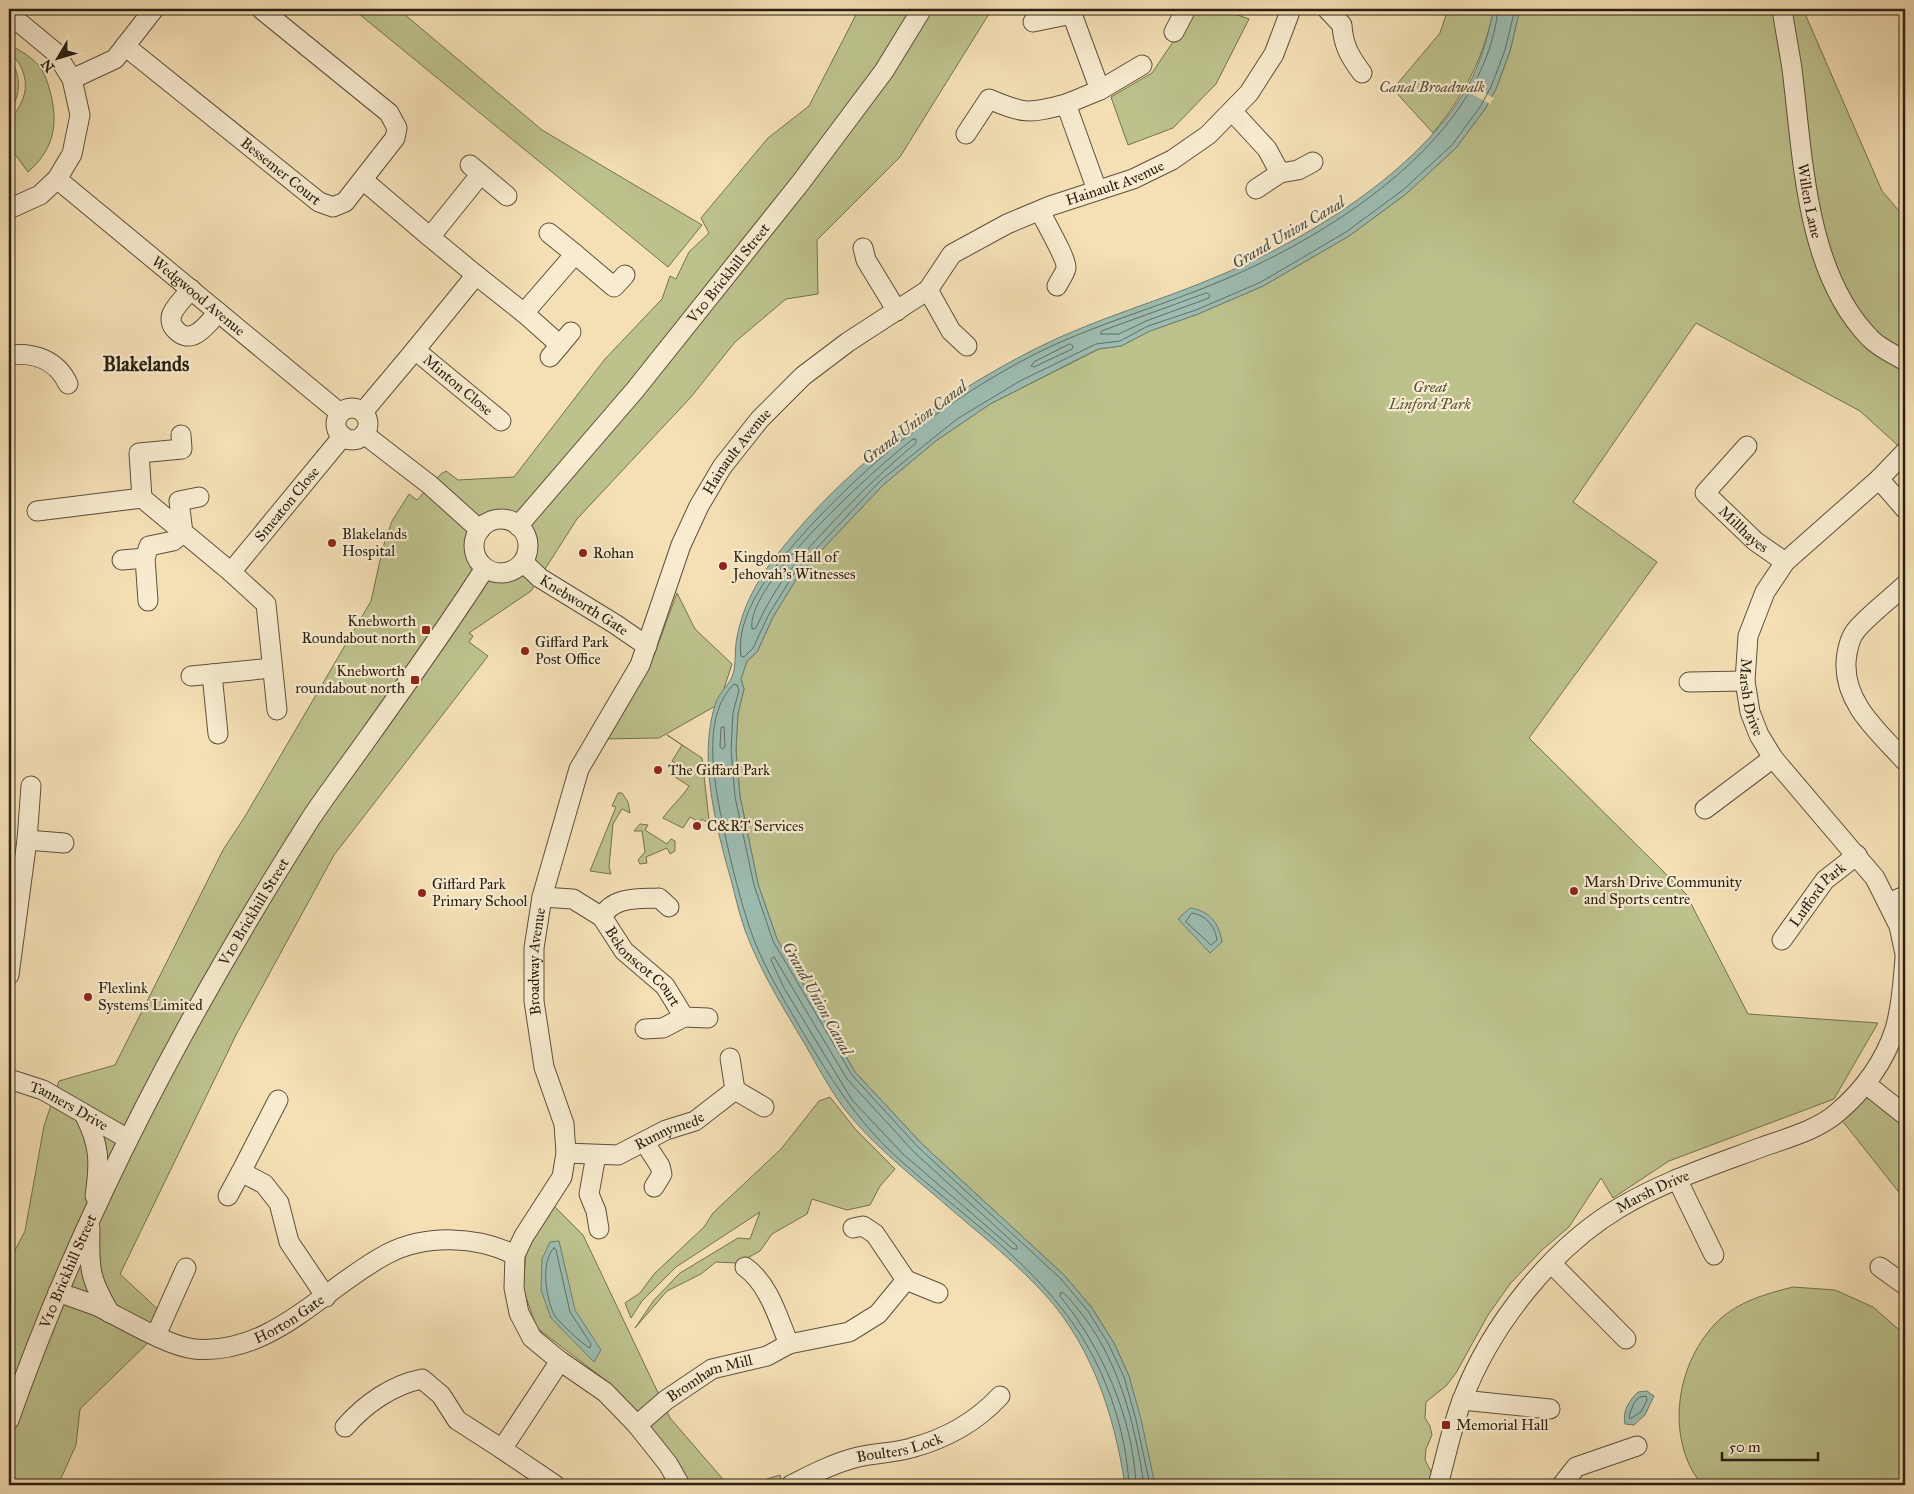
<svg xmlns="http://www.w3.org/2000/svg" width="1914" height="1494" viewBox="0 0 1914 1494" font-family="'IM FELL Great Primer',serif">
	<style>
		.green { fill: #bdc28d; stroke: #747150; fill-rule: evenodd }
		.water { fill: #9cbdb2; stroke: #6e7e72 }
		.pier { fill: #f5e0b6 }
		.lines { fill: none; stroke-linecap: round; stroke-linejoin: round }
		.shore { stroke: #636e62; stroke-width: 1 }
		.minor-casing { stroke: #5d503b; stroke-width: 21 }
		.minor { stroke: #f8ebd0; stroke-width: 19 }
		.poi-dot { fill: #8f2418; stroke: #f8ebd0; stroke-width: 2 }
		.labels { text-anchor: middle; stroke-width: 4.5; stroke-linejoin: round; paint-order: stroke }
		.park-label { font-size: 15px; font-style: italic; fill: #565137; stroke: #f8ebd0 }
		.street-label { font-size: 15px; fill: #2a2012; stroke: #f8ebd0 }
		.poi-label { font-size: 15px; fill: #2a2012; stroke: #f8ebd0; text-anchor: start }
		.water-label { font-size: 16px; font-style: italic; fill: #4c4f42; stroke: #f8ebd0 }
		.district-label { font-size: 20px; font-weight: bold; fill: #2a2012; stroke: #f8ebd0 }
	</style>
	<rect width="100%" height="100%" fill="#f5e0b6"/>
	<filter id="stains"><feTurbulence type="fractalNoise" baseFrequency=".004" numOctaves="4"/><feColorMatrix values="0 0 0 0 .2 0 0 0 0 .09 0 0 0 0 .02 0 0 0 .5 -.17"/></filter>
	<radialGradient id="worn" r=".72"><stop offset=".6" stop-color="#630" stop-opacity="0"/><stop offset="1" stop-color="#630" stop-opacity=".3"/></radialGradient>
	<!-- green -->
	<path class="green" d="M 353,9 L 398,9 L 542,130 L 702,225 L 668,267 Z
		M 859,9 L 992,9 L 900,157 L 817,240 L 818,294 L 786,299 L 735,342 L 691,397 L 577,519 L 531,591 L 469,633 L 473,636 L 469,642 L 488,656 L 334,855 L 237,1033 L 120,1274 L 165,1316 L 156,1335 L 80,1409 L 76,1445 L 58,1485 L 9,1485 L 9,1420 L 23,1377 L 9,1386 L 9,1262 L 25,1231 L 44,1126 L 59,1081 L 115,1065 L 223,850 L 244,818 L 371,601 L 383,547 L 392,521 L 409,494 L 417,500 L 441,474 L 446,471 L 458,480 L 514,477 L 605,359 L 662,299 L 670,276 L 676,279 L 689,252 L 709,233 L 701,218 L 768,138 L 809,106 ZM 504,519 C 521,524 534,541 525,558 C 508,592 456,559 481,530 C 488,521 494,520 504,519 Z
		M 1195,9 L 1221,9 L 1249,19 L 1216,84 L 1173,128 L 1128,145 L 1111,97 L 1152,73 Z
		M 1448,9 L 1494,9 C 1483,59 1465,94 1433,133 L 1393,89 L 1440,33 Z
		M 1520,9 L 1803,9 L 1882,191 L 1905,218 L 1905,452 L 1860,411 L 1696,323 L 1573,502 L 1657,562 L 1529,738 L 1686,894 L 1748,1014 L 1878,1023 L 1834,1099 L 1669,1161 L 1613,1198 L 1601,1178 L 1569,1227 L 1542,1250 L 1510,1284 L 1488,1315 L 1456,1373 L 1446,1386 L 1426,1402 L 1425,1418 L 1430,1426 L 1432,1435 L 1426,1449 L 1425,1460 L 1438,1485 L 1155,1485 L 1129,1376 L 1114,1343 L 1092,1308 L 1064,1275 L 922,1144 L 855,1072 L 777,939 L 758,884 L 740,796 L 736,750 L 738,714 L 744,689 L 741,679 L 747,661 L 757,652 L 773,617 L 800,573 L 883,485 L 937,440 L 990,404 L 1099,349 L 1121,346 L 1150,331 L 1198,314 L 1263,286 L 1349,236 L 1406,194 L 1456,148 L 1485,109 L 1496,89 L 1510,51 Z
		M 9,44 C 20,51 31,56 40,67 C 46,76 50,89 52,100 C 58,129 51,152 28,172 L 9,146 L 9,120 C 24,104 31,86 20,65 C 16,58 9,53 9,44 Z
		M 9,57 C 21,73 22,96 9,111 Z
		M 677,593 L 695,629 L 732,664 L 719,704 L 659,738 L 601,739 L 617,717 L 653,658 Z
		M 667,735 L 702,758 L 709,820 L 708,823 L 702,819 L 700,823 L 690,817 L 683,828 L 663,818 C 671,806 681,799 689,786 L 675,777 L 681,767 L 672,761 L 682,745 Z
		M 618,793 L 622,793 L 628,802 L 630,813 L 622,809 L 613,824 L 609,867 L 611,874 L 590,871 L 616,807 L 612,806 Z
		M 640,824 L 648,825 L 645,830 L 667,844 L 671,839 L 675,841 L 675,851 L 670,854 L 667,848 L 646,857 L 647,863 L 640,864 L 638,860 L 645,852 L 642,831 L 634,831 Z
		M 1866,1084 L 1905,1115 L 1905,1200 L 1837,1114 Z
		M 830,1097 L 856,1130 L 895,1169 L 880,1186 L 870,1205 L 847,1210 L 812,1199 L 807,1214 L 772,1234 L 760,1251 L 738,1263 L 716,1262 L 701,1274 L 667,1291 L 635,1328 L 654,1300 L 680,1273 L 738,1238 L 750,1239 L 760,1212 L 676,1267 L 642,1301 L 631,1318 L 625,1303 L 640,1293 L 654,1274 L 704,1227 L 713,1213 L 781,1149 L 819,1101 Z
		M 553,1205 L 583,1235 L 670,1418 L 728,1485 L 689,1485 L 682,1470 L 608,1382 L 537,1328 L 523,1289 L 526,1253 Z
		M 1793,1287 L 1835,1290 L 1873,1307 L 1905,1335 L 1905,1485 L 1702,1485 C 1664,1438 1676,1362 1718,1321 C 1739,1301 1766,1294 1793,1287 Z
		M 780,1475 L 783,1485 L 747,1485 Z"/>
	<!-- water -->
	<path class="water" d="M 1494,9 L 1520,9 L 1510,51 L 1496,89 L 1485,109 L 1456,148 L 1406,194 L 1349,236 L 1263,286 L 1198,314 L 1150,331 L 1121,346 L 1098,349 L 990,404 L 937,440 L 883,485 L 800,573 L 773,617 L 757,652 L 747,661 L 741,679 L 744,689 L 738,714 L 736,750 L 740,796 L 758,884 L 777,939 L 855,1072 L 922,1144 L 1064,1275 L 1092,1308 L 1114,1343 L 1129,1376 L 1141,1419 L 1155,1485 L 1125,1485 C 1114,1412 1090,1339 1036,1285 C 1006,1254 970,1226 938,1198 C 905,1170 870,1142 843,1107 C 829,1088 818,1067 806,1046 C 784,1009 760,971 745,930 C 737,908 733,884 726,862 C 713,813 699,752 716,702 C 720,692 728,686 732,677 C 737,664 734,650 737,637 C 742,610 754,586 770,564 C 838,473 934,400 1035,349 C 1096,318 1161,301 1223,274 C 1311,238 1430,164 1473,76 C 1483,55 1489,31 1494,9 Z
		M 1190,908 C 1210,911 1219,923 1222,942 L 1210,953 L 1178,919 Z
		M 559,1241 L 575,1310 L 601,1350 L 594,1362 L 551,1318 L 541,1290 L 542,1259 L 550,1242 Z
		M 1647,1391 L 1654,1396 L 1645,1415 L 1634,1425 L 1625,1424 C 1622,1411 1629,1401 1638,1392 Z"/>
	<!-- pier -->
	<path class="pier" d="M 1466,83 L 1494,98 L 1490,104 L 1462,89 Z"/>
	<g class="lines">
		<!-- shore -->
		<path class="shore" d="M 1498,9 C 1485,137 1335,232 1228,278 C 1164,306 1096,323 1033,355 C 941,403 865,464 796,542 C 771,570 735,616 741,656 L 744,657 L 753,648 L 769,614 L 797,569 L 880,481 L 957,419 L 1020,381 L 1096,344 L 1120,341 L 1148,326 L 1196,310 L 1261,282 L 1346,232 L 1403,190 L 1452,145 L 1480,107 L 1491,87 L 1505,50 L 1515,9
			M 1207,293 L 1210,295 L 1209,298 L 1146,321 L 1119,334 L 1100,334 L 1102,331 Z
			M 1070,344 L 1073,346 L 1072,349 L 1034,367 L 1031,366 L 1034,362 Z
			M 913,439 L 916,439 L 916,443 C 886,468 859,494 832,523 C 799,558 776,583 756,628 L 752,629 C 745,584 878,466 913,439 Z
			M 724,727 L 725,747 L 722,749 L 720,747 L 721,728 Z
			M 1192,913 C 1206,915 1215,926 1217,940 L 1211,945 L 1186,922 Z
			M 774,957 L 847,1079 L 914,1152 L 1017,1246 L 1017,1249 L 1013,1249 L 903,1154 L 852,1100 L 784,988 L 771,960 Z
			M 554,1248 L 556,1250 L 570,1312 L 591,1344 L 590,1348 C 583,1345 560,1323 555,1316 C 546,1301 540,1261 554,1248 Z
			M 1640,1397 L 1646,1396 L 1647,1400 L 1641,1412 L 1630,1419 L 1629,1416 L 1634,1403 Z
			M 1129,1485 C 1126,1429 1105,1368 1072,1322 C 1026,1257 958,1212 900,1160 C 855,1120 828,1074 798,1024 C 780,993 760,960 749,926 C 737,889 728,850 720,811 C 713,773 703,714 734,684 L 737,685 L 739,690 L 733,713 L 731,750 L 735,797 L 754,885 L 773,941 L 852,1075 L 918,1147 L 1060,1278 L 1088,1311 L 1109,1345 L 1124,1377 L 1136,1420 L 1150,1485
			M 1136,1485 C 1133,1417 1102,1348 1060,1296 L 1061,1292 C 1067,1294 1072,1303 1077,1308 C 1118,1357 1135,1423 1144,1485"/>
		<defs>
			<g id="minor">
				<path d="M 1327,9 L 1342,25 C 1343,45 1350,57 1362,73"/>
				<path id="s1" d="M 1782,9 C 1785,29 1789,49 1792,69 C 1803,155 1805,272 1870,338 C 1879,348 1894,354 1905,361"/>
				<path id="s2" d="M 9,14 L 55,52 L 72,79 L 80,115 L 72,154 L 57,179 L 340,413"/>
				<path d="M 1033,22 L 1072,14 L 1100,90 L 1142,65"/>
				<path d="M 1174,32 L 1186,9"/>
				<path id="s3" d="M 125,46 L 319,202 L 333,207 L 345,202 L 395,138 L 397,128 L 389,113 L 261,9"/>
				<path d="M 72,79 L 115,59 L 154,9"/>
				<path d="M 1232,111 L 1267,149 L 1280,173 L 1298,170 L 1313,162"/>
				<path d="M 966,134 L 989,99 C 1024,114 1029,114 1066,104"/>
				<path d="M 470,165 L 507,196"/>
				<path d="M 363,180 L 430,237"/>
				<path d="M 1256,189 L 1280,173"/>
				<path d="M 1097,190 L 1066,104 L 1100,90"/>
				<path d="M 9,209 L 40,195 L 57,179"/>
				<path d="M 1040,211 C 1045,222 1067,259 1066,268 C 1065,274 1059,281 1057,286"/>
				<path d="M 549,233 L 575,254"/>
				<path d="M 863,248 L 866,260 L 897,311"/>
				<path d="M 476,275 L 430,237 L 480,175"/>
				<path d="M 191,289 C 185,297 175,306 172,314 C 170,319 171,325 175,329 C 191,348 208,324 218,312"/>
				<path d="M 928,290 L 951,331 L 967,346"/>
				<path d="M 524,313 L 560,345"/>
				<path d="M 9,355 C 34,352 57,360 68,384"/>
				<path d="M 550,357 L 571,332"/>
				<circle cx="352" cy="424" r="16"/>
				<path d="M 363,412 L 415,350"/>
				<path d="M 501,421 L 415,350 L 476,275 L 524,313 L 575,254 L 614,287 L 625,275"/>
				<path d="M 364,434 L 430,485 L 480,530"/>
				<path id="s4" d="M 181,435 L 182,449 L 139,453 L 142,498 L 231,572 L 343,436"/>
				<path id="s5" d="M 1747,446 L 1705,493 L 1755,541 L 1785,562"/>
				<path id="s6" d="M 1905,452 L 1879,479 L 1785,562 L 1765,592 L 1748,636 L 1745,681 L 1750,712 L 1759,735 L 1773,758 L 1875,878 L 1899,926 L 1905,954"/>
				<path d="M 1879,479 L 1905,509"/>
				<path d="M 37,511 L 142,498"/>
				<circle cx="501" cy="546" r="27"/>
				<path id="s7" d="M 518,526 L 635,390 L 801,182 L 884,71 L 922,9"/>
				<path d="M 145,558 L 149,546 L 173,541 L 183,533 L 179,501 L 199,497"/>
				<path d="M 122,560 L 145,558 L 148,601"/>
				<path id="s8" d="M 523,562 L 540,578 L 615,624 L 647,646"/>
				<path d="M 231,572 L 266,604 L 277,710"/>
				<path d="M 1905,585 C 1889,600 1871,613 1857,629 C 1849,638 1847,650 1846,662 C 1844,704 1879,732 1905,761"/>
				<path d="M 191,676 L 212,674"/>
				<path d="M 1689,682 L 1745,681"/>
				<path d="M 218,734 L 212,674 L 272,668"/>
				<path d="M 1705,809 L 1773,758"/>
				<path d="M 27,840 L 64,843"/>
				<path id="s9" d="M 542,897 L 573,899 L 602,917 L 624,951 L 665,986 L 684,1017 L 708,1018"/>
				<path d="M 1888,903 L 1905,896"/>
				<path d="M 602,917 C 613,896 638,899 659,898 L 669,907"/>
				<path id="s10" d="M 1782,940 L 1825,880 L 1857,855"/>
				<path d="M 9,975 L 27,840 L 31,786"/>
				<path d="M 645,1029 L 663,1028 L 684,1017"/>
				<path d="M 730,1058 L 735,1090"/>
				<path id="s11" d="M 9,1079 L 43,1090 L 128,1139"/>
				<path d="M 1866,1084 L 1905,1115"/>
				<path d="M 278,1100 L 241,1172 L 264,1184 L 279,1203 L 289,1242 L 326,1297"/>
				<path d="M 84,1114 C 100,1145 100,1162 95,1196"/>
				<path d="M 645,1143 L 660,1166 L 662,1174 L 654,1187"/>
				<path id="s12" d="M 566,1153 L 618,1155 L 666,1130 L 695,1121 L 735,1090 L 764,1107"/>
				<path d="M 596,1155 L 589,1194 L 596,1211 L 599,1229"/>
				<path d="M 1677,1179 L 1714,1255"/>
				<path d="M 228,1196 L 241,1172"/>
				<path d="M 90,1228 C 89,1268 89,1278 110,1313"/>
				<path d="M 853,1228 L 863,1226 L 875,1234 L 906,1280"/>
				<path d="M 1552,1264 L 1626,1339"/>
				<path d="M 745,1267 C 769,1284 778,1318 789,1344"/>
				<path d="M 1880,1267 L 1905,1285"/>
				<path id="s13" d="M 58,1292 C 71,1297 84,1301 97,1306 C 122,1318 167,1346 194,1349 C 272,1356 324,1287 387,1254 C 426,1234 477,1236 515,1255"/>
				<path d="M 156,1335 L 186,1268"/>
				<path d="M 1462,1400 L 1550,1409"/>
				<path id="s14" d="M 9,1420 C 84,1207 190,1009 311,818 C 329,791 349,765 368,738 C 408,682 448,626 485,568"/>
				<path id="s15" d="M 637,1425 L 666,1400 L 712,1369 L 767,1356 L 789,1344 L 849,1332 L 878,1314 L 906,1280 L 938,1293"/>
				<path d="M 345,1427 C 365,1404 392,1385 422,1379 L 441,1395 L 457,1420 L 502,1449 L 560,1361"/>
				<path d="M 502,1449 L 555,1485"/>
				<path id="s16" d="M 680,1485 L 668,1464 L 637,1425 L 605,1392 L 560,1361 L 532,1338 L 519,1313 L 514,1288 L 515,1255 L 524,1236 L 562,1177 L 566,1153 L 564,1124 L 544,1067 L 534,1001 L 534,948 L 542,897 L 579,769 L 640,665 L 681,545 L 699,506 L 722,467 L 760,419 L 803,376 L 848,342 L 928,290 L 952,254 L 1007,224 L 1050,206 L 1133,179 L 1172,160 L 1208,135 L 1249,93 L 1274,54 L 1291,9"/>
				<path id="s17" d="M 791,1485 C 813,1474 834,1463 858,1457 C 876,1453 894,1453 911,1448 C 945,1439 976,1422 1000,1396"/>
				<path id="s18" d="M 1438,1485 C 1446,1457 1452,1425 1463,1398 C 1491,1325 1552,1248 1619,1208 C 1664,1181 1714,1165 1762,1147 C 1787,1138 1818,1130 1838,1112 C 1863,1091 1885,1061 1895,1029 C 1902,1006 1903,981 1905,958"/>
				<path d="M 1562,1485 L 1576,1467 L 1637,1446"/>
			</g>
		</defs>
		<!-- minor casing -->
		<use href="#minor" class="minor-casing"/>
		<!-- minor -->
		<use href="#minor" class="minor"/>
	</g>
	<!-- markers -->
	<g class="poi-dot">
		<circle cx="332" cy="543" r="5"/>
		<circle cx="583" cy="553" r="5"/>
		<circle cx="723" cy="566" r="5"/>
		<rect x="421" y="625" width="10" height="10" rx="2.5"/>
		<circle cx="525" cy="651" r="5"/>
		<rect x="410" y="675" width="10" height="10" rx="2.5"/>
		<circle cx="658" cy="770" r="5"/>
		<circle cx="697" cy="826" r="5"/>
		<circle cx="1574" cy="891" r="5"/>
		<circle cx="422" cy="893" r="5"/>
		<circle cx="88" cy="997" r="5"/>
		<rect x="1441" y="1420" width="10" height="10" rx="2.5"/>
	</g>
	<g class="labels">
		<!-- park labels -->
		<g class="park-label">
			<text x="1432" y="92">Canal Broadwalk</text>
			<text x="1430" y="392">Great<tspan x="1430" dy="17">Linford Park</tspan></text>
		</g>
		<!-- street labels -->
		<g class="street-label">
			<text dy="5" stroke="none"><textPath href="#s3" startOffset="200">Bessemer Court</textPath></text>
			<text dy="5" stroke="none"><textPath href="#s16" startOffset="1638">Hainault Avenue</textPath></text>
			<text dy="5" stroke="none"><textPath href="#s1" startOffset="194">Willen Lane</textPath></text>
			<text dy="5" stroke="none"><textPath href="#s7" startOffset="329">V10 Brickhill Street</textPath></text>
			<text dy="5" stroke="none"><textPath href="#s2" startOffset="381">Wedgwood Avenue</textPath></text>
			<text transform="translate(458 385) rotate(40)" y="5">Minton Close</text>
			<text dy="5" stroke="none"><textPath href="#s16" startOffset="1164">Hainault Avenue</textPath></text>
			<text dy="5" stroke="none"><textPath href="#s4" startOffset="306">Smeaton Close</textPath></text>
			<text dy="5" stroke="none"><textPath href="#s5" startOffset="116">Millhayes</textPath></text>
			<text dy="5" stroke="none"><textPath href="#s8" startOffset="75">Knebworth Gate</textPath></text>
			<text dy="5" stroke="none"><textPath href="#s6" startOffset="308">Marsh Drive</textPath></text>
			<text dy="5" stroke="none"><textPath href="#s10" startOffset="58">Lufford Park</textPath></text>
			<text dy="5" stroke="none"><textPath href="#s14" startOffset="565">V10 Brickhill Street</textPath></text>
			<text dy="5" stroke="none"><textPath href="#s16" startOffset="609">Broadway Avenue</textPath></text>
			<text dy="5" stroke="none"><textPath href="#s9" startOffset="130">Bekonscot Court</textPath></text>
			<text dy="5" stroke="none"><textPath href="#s11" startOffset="66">Tanners Drive</textPath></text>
			<text dy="5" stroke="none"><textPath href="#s12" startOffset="109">Runnymede</textPath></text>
			<text dy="5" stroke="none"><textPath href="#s18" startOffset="378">Marsh Drive</textPath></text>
			<text dy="5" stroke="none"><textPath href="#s14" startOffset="160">V10 Brickhill Street</textPath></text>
			<text dy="5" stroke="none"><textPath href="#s13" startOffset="250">Horton Gate</textPath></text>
			<text dy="5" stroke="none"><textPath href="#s15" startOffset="88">Bromham Mill</textPath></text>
			<text dy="5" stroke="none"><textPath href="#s17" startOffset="115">Boulters Lock</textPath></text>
		</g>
		<!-- poi labels -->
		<g class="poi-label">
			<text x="342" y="539">Blakelands<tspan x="342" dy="17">Hospital</tspan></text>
			<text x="593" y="558">Rohan</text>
			<text x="733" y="562">Kingdom Hall of<tspan x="733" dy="17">Jehovah's Witnesses</tspan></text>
			<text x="416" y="626" text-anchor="end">Knebworth<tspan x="416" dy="17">Roundabout north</tspan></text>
			<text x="535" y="647">Giffard Park<tspan x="535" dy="17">Post Office</tspan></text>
			<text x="405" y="676" text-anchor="end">Knebworth<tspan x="405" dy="17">roundabout north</tspan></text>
			<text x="668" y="775">The Giffard Park</text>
			<text x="707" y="831">C&amp;RT Services</text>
			<text x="1584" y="887">Marsh Drive Community<tspan x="1584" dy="17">and Sports centre</tspan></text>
			<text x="432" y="889">Giffard Park<tspan x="432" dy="17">Primary School</tspan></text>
			<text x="98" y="993">Flexlink<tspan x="98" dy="17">Systems Limited</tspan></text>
			<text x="1456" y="1430">Memorial Hall</text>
		</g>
		<!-- water labels -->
		<g class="water-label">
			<text transform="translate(1288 232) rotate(-30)" y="6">Grand Union Canal</text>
			<text transform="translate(914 422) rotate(-37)" y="6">Grand Union Canal</text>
			<text transform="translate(818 998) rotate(61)" y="6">Grand Union Canal</text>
		</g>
		<!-- district labels -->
		<g class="district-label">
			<text x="146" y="371">Blakelands</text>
		</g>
	</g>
	<!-- margin -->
	<rect width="1914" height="1494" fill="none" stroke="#f5e0b6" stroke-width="30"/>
	<rect x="10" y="10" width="1894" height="1474" fill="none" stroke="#2a2012" stroke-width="2.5"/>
	<rect x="15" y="15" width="1884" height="1464" fill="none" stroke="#2a2012"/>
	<!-- north arrow -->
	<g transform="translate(58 58) rotate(232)" stroke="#f8ebd0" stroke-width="4" paint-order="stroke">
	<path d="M0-4L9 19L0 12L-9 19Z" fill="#2a2012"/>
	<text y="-8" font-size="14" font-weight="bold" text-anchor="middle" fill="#2a2012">N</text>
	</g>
	<!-- scale -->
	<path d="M1722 1452v8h96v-8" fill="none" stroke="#2a2012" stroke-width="2.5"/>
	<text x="1729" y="1452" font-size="15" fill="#2a2012" stroke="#f8ebd0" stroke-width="4" paint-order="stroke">50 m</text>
	<rect width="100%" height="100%" filter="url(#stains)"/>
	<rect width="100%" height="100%" fill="url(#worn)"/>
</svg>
